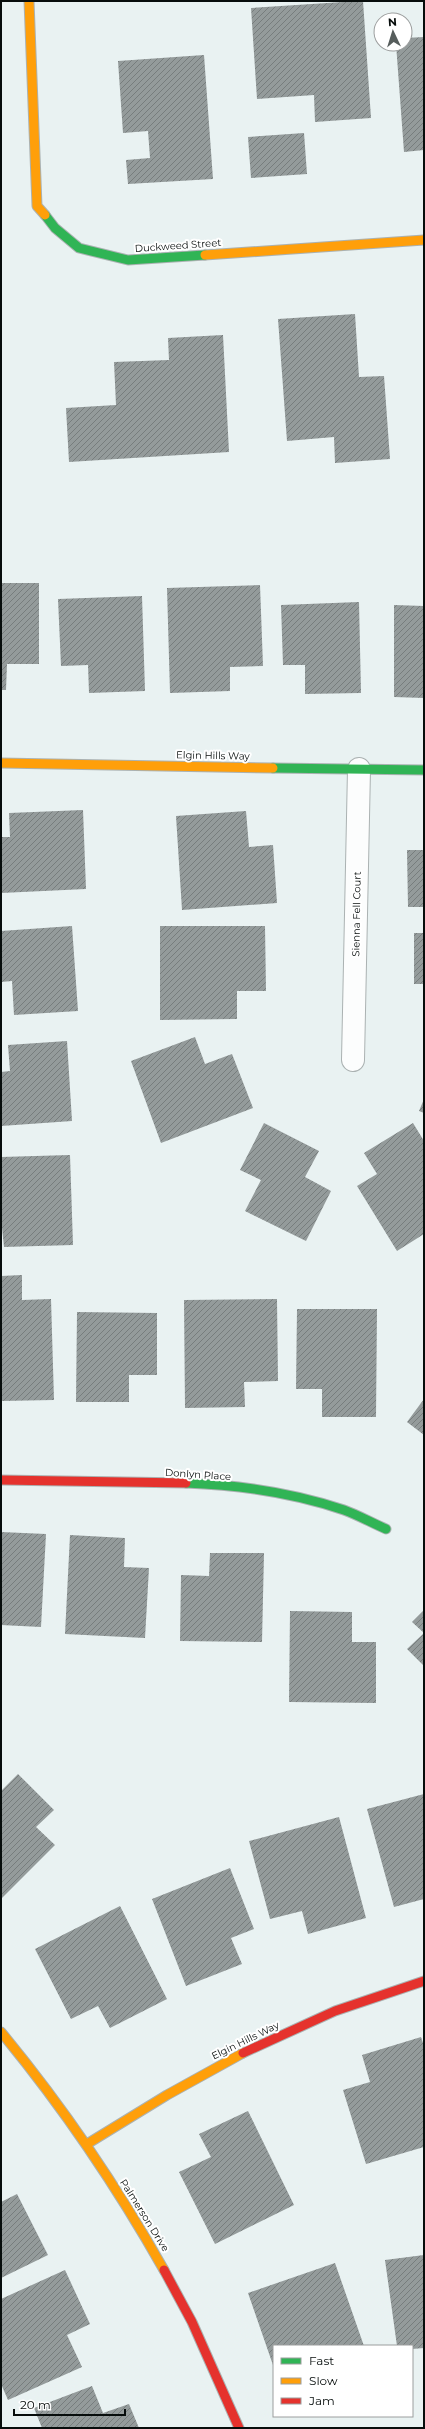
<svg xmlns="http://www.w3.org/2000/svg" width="425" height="2429" viewBox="0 0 425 2429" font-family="Montserrat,sans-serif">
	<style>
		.building { fill: url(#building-hatch) }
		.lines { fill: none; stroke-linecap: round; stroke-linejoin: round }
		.street-casing { stroke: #abb2b2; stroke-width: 24 }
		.fast-casing { stroke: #abb2b2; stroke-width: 11 }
		.slow-casing { stroke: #abb2b2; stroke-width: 11 }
		.jam-casing { stroke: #abb2b2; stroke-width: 11 }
		.street { stroke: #fcfdfd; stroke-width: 22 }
		.fast { stroke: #30b455; stroke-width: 9 }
		.slow { stroke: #ff9f0a; stroke-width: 9 }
		.jam { stroke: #e5322d; stroke-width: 9 }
		.labels { text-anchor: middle; stroke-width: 4; stroke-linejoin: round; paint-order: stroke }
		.street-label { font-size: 10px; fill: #070d0c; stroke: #fff }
	</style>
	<defs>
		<pattern id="building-hatch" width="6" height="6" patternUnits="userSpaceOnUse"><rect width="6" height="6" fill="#949b9b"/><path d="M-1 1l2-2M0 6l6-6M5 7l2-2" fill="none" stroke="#777d7d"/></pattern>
	</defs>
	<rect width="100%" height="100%" fill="#e9f2f2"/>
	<!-- building -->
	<path class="building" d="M 358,1 L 363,1 L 371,118 L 315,122 L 314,95 L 257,99 L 251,8 Z
		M 424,37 L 424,150 L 404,152 L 396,44 L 405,44 L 405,38 Z
		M 204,55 L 213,179 L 128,184 L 126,160 L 150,158 L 148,131 L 123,133 L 118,61 Z
		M 304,133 L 307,174 L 251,178 L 248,137 Z
		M 355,314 L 359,377 L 384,376 L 390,459 L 335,463 L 334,437 L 287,441 L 278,319 Z
		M 223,335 L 229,452 L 69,462 L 66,408 L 116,405 L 114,362 L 169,360 L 168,338 Z
		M 1,583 L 39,583 L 39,664 L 7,664 L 6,690 L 1,690 Z
		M 260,585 L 263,666 L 230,667 L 230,691 L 170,693 L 167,588 Z
		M 142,596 L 145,691 L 89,693 L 88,665 L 61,666 L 58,599 Z
		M 359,602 L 361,693 L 305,694 L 305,665 L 283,665 L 281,605 Z
		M 394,605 L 424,606 L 424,698 L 394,697 Z
		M 83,810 L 86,889 L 1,893 L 1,837 L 10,837 L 9,813 Z
		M 246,811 L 249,847 L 273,845 L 277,903 L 182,910 L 176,816 Z
		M 407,850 L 424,850 L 424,907 L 408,907 Z
		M 72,926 L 78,1011 L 14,1015 L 12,981 L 1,982 L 1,931 Z
		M 160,926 L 265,926 L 266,991 L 237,991 L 237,1019 L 160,1020 Z
		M 414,933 L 424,933 L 424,984 L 414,984 Z
		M 195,1037 L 205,1064 L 232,1054 L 253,1108 L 161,1143 L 131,1061 Z
		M 67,1041 L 72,1121 L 1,1126 L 1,1072 L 10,1071 L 8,1045 Z
		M 424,1099 L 424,1113 L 419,1111 Z
		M 264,1123 L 319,1151 L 305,1177 L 331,1191 L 306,1241 L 245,1211 L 261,1180 L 240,1170 Z
		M 413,1123 L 424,1141 L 424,1234 L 397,1251 L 357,1186 L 377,1174 L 364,1153 Z
		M 70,1155 L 73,1245 L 4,1247 L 1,1218 L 1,1157 Z
		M 22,1275 L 22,1300 L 51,1299 L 54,1400 L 1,1401 L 1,1276 Z
		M 277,1299 L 278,1381 L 244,1382 L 245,1407 L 185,1408 L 184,1300 Z
		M 297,1309 L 377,1309 L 376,1417 L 322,1417 L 322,1389 L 296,1389 Z
		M 77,1312 L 157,1313 L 157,1375 L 129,1375 L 129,1402 L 76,1402 Z
		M 424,1399 L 424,1435 L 407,1422 Z
		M 1,1532 L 46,1534 L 41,1627 L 1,1625 Z
		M 70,1535 L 125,1538 L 124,1567 L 149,1568 L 145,1638 L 65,1634 Z
		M 210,1553 L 264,1553 L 262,1642 L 180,1641 L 181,1575 L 209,1576 Z
		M 424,1610 L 424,1666 L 407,1649 L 424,1633 L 412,1622 Z
		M 290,1611 L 352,1612 L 352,1642 L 376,1642 L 376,1703 L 289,1702 Z
		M 18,1774 L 54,1810 L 36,1827 L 55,1845 L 1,1899 L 1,1791 Z
		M 424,1794 L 424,1899 L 394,1907 L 367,1809 Z
		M 339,1817 L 366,1918 L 308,1934 L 302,1911 L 270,1919 L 249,1841 Z
		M 230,1868 L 254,1929 L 231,1938 L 242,1964 L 186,1986 L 152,1899 Z
		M 120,1906 L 167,1999 L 110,2028 L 98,2006 L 71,2019 L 35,1949 Z
		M 421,2037 L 424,2046 L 424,2147 L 366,2164 L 343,2090 L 370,2082 L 362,2055 Z
		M 248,2111 L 294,2205 L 215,2244 L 179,2172 L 211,2157 L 199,2134 Z
		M 17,2194 L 48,2255 L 1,2278 L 1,2202 Z
		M 424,2255 L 424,2348 L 412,2349 L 412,2346 L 397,2346 L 385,2260 Z
		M 335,2263 L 364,2346 L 274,2346 L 274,2368 L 248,2293 Z
		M 65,2270 L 90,2324 L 67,2335 L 82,2367 L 8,2400 L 1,2384 L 1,2299 Z
		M 92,2386 L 103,2413 L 129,2404 L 139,2428 L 42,2428 L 34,2408 Z"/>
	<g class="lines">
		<defs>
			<path id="street" d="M 353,1060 L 359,769"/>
			<path id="fast" d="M 45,215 L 55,228 L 79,248 L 128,260 L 205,255
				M 273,768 L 424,770
				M 186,1483 C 239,1485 294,1493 344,1510 C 358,1515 372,1523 386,1529"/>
			<path id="slow" d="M 29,1 L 37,206 L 45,215
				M 205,255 L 424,240
				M 1,763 L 273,768
				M 1,2032 C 63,2107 116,2185 164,2270
				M 87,2144 L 167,2095 L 243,2053"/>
			<path id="jam" d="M 1,1480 L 186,1483
				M 243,2053 L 335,2011 L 424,1981
				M 164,2270 L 192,2322 L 239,2428"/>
		</defs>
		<!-- street casing -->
		<use href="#street" class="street-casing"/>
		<!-- fast casing -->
		<use href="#fast" class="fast-casing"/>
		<!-- slow casing -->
		<use href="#slow" class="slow-casing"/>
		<!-- jam casing -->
		<use href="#jam" class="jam-casing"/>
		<!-- street -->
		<use href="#street" class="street"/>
		<!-- fast -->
		<use href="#fast" class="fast"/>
		<!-- slow -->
		<use href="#slow" class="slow"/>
		<!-- jam -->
		<use href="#jam" class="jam"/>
	</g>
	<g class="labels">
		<!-- street labels -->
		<g class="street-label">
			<text transform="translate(178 245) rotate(-4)" y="4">Duckweed Street</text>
			<text transform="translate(213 755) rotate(1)" y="4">Elgin Hills Way</text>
			<text transform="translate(356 914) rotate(-89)" y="4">Sienna Fell Court</text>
			<text transform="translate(198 1474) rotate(4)" y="4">Donlyn Place</text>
			<text transform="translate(245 2040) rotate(-26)" y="4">Elgin Hills Way</text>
			<text transform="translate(145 2215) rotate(58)" y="4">Palmerson Drive</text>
		</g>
	</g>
	<!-- border -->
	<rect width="425" height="2429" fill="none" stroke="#070d0c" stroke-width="4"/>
	<!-- legend -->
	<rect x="273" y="2345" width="140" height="72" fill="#ffffff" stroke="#9c9e9e"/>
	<rect x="281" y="2358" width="20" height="6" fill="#30b455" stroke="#9c9e9e"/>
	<text x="309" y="2365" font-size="12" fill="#070d0c">Fast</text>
	<rect x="281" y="2378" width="20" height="6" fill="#ff9f0a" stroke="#9c9e9e"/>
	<text x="309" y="2385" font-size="12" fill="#070d0c">Slow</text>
	<rect x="281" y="2398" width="20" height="6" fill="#e5322d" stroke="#9c9e9e"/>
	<text x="309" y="2405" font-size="12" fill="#070d0c">Jam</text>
	<!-- north arrow -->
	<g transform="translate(393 32) rotate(356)"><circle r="19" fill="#ffffff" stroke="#9c9e9e"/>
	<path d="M0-3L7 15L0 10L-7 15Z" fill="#565d5c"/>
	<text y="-6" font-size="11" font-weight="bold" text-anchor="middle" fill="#070d0c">N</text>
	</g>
	<!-- scale -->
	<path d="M14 2409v6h111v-6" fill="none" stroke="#070d0c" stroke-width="2"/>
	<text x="20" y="2409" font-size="12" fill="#070d0c" stroke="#ffffff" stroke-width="3" paint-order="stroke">20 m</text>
</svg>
